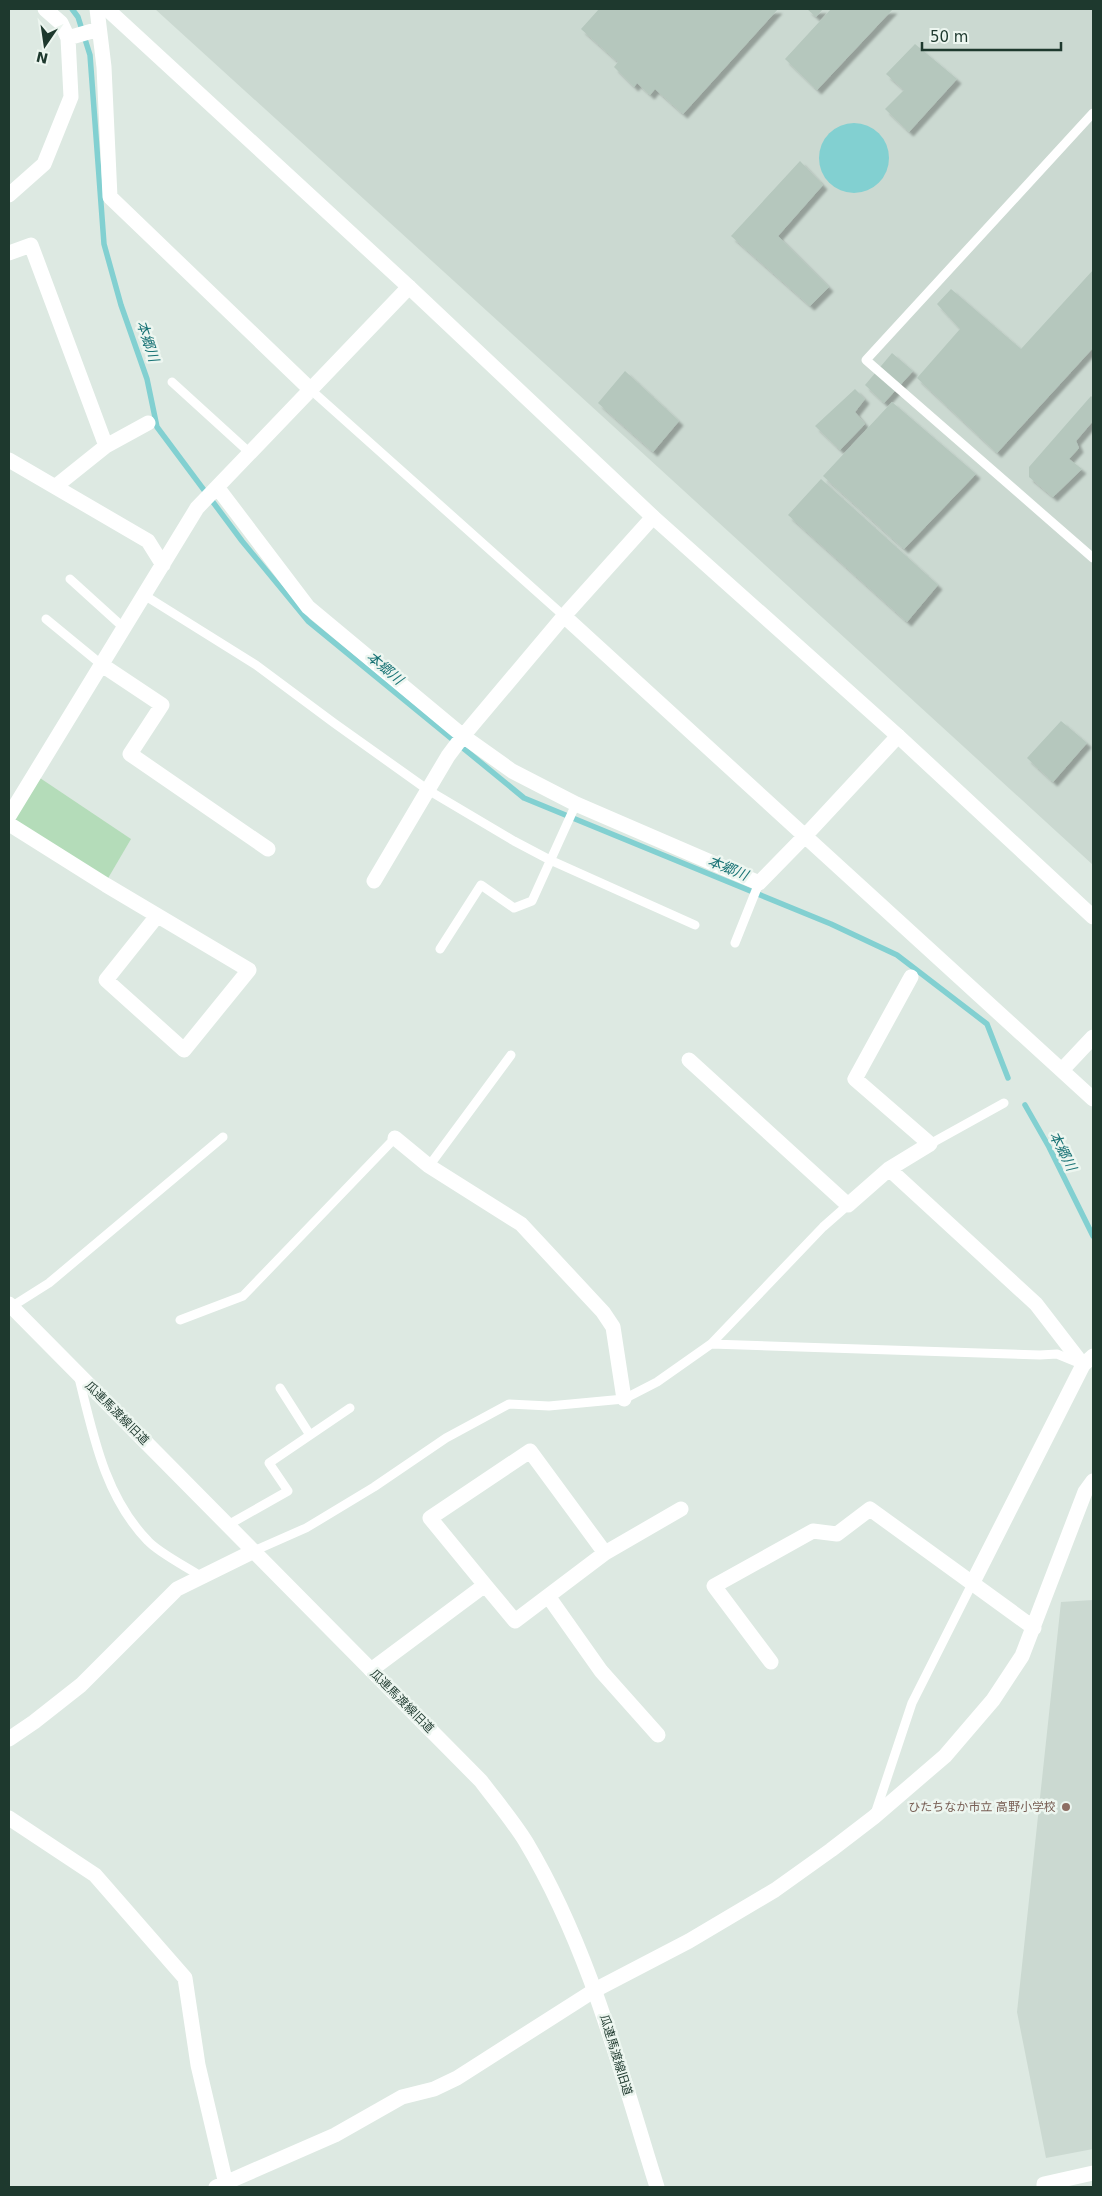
<svg xmlns="http://www.w3.org/2000/svg" width="1102" height="2196" viewBox="0 0 1102 2196" font-family="'DejaVu Sans','Noto Sans JP',sans-serif">
	<style>
		.built { fill: #cbd9d1 }
		.green { fill: #b4dcb9 }
		.water { fill: #82d0d1 }
		.lines { fill: none; stroke-linecap: round; stroke-linejoin: round }
		.stream { stroke: #82d0d1; stroke-width: 5.5 }
		.building { fill: #b5c7bd; filter: url(#shadow) }
		.service { stroke: #fff; stroke-width: 9 }
		.minor { stroke: #fff; stroke-width: 15 }
		.tertiary { stroke: #fff; stroke-width: 15 }
		.education-dot { fill: #8d6e63; stroke: #edf6f0; stroke-width: 2 }
		.labels { text-anchor: middle; stroke-width: 5; stroke-linejoin: round; paint-order: stroke }
		.street-label { font-size: 12px; fill: #1e392e; stroke: #edf6f0 }
		.education-label { font-size: 12px; fill: #785e54; stroke: #edf6f0; text-anchor: end }
		.water-label { font-size: 14px; font-style: italic; fill: #187375; stroke: #edf6f0 }
	</style>
	<defs>
		<filter id="shadow"><feDropShadow dx="4.5" dy="4.5" stdDeviation="1" flood-color="#0004"/></filter>
	</defs>
	<rect width="100%" height="100%" fill="#dde9e2"/>
	<!-- built -->
	<path class="built" d="M 155,9 L 1093,9 L 1093,865 L 566,383 Z
		M 1093,1600 L 1093,2149 L 1046,2158 L 1017,2012 L 1061,1602 Z"/>
	<!-- green -->
	<path class="green" d="M 37,776 L 131,839 L 107,880 L 12,821 Z"/>
	<!-- water -->
	<path class="water" d="M819 158a35 35 0 1 1 70 0a35 35 0 1 1-70 0Z"/>
	<g class="lines">
		<!-- stream -->
		<path class="stream" d="M 72,9 L 78,17 L 90,55 L 104,244 L 121,305 L 147,379 L 157,427 L 242,541 L 308,621 L 524,798 L 831,924 L 897,955 L 987,1024 L 1008,1078
			M 1025,1105 L 1049,1147 L 1093,1236"/>
	</g>
	<!-- building -->
	<path class="building" d="M 599,9 L 778,9 L 683,114 L 655,89 L 650,95 L 637,83 L 634,87 L 614,67 L 618,62 L 581,29 Z
		M 807,9 L 823,9 L 816,17 Z
		M 831,9 L 893,9 L 817,90 L 785,59 Z
		M 915,44 L 957,79 L 909,132 L 885,109 L 904,90 L 886,74 Z
		M 800,161 L 823,185 L 778,236 L 829,287 L 810,306 L 731,236 Z
		M 1093,270 L 1093,348 L 997,453 L 917,378 L 960,329 L 937,304 L 951,289 L 1021,349 Z
		M 892,353 L 913,371 L 884,403 L 865,385 Z
		M 625,371 L 679,421 L 653,452 L 598,403 Z
		M 855,389 L 865,399 L 855,412 L 865,424 L 840,450 L 815,426 Z
		M 1091,396 L 1093,398 L 1093,421 L 1076,441 L 1079,448 L 1069,459 L 1082,469 L 1053,497 L 1029,477 L 1029,467 Z
		M 892,402 L 976,474 L 904,549 L 823,476 Z
		M 821,479 L 938,585 L 907,622 L 788,515 Z
		M 1061,721 L 1087,743 L 1053,782 L 1027,758 Z"/>
	<g class="lines">
		<!-- service -->
		<path class="service" d="M 1093,113 L 866,360 L 1093,558
			M 172,382 L 250,453
			M 311,390 L 564,616
			M 70,579 L 124,628
			M 144,595 L 256,665 L 334,723 L 428,790 L 514,841 L 550,860 L 695,925
			M 46,619 L 102,665
			M 735,943 L 759,883
			M 440,949 L 481,885 L 514,908 L 532,901 L 576,804
			M 930,1144 L 1004,1103
			M 429,1166 L 511,1055
			M 11,1307 L 49,1283 L 223,1137
			M 180,1320 L 243,1296 L 395,1138
			M 711,1344 L 1040,1355 L 1057,1354 L 1079,1363
			M 79,1378 C 93,1435 105,1497 148,1541 C 159,1553 187,1567 202,1577
			M 280,1388 L 310,1435
			M 228,1525 L 288,1491 L 269,1463 L 350,1408
			M 254,1551 L 306,1528 L 374,1487 L 446,1438 L 509,1404 L 549,1406 L 624,1399 L 657,1382 L 711,1344 L 823,1227 L 848,1205
			M 875,1814 L 912,1703 L 973,1582"/>
		<!-- minor -->
		<path class="minor" d="M 97,9 L 104,67 L 110,197 L 311,390
			M 68,38 L 99,29
			M 9,195 L 44,164 L 71,97 L 68,38 L 61,23 L 45,9
			M 9,253 L 31,245 L 106,446
			M 9,460 L 148,541 L 163,565
			M 56,486 L 106,446 L 148,423
			M 217,487 L 308,607 L 463,736 L 512,771 L 576,804 L 759,883 L 805,836 L 898,736
			M 564,616 L 1093,1099
			M 102,665 L 162,705 L 130,754 L 268,849
			M 9,816 L 197,508 L 409,287
			M 9,824 L 106,885 L 249,970 L 184,1050 L 106,980 L 157,916
			M 374,881 L 448,756 L 463,736 L 564,616 L 653,517
			M 689,1060 L 848,1205 L 889,1169 L 930,1144 L 855,1079 L 911,977
			M 1062,1070 L 1093,1037
			M 395,1138 L 429,1166 L 521,1224 L 603,1312 L 613,1327 L 624,1399
			M 889,1169 L 1036,1304 L 1083,1365
			M 605,1553 L 681,1509
			M 973,1582 L 1083,1365 L 1093,1356
			M 548,1596 L 601,1671 L 658,1735
			M 771,1662 L 714,1586 L 813,1531 L 837,1534 L 870,1509 L 1034,1628
			M 371,1670 L 485,1585 L 515,1621 L 605,1553 L 530,1451 L 430,1518 L 485,1585
			M 9,1739 L 34,1722 L 81,1685 L 177,1589 L 254,1551
			M 9,1818 L 95,1875 L 185,1978 L 198,2065 L 226,2184
			M 216,2187 L 335,2135 L 402,2097 L 434,2089 L 457,2078 L 595,1990 L 689,1941 L 775,1890 L 831,1850 L 874,1817 L 945,1756 L 993,1700 L 1022,1656 L 1085,1492 L 1093,1481
			M 1044,2187 L 1044,2184 L 1093,2173"/>
		<!-- tertiary -->
		<path class="tertiary" d="M 107,9 L 409,287 L 653,517 L 898,736 L 1093,917
			M 9,1304 L 481,1781 C 496,1801 513,1821 526,1842 C 590,1949 620,2070 657,2187"/>
	</g>
	<!-- markers -->
	<circle class="education-dot" cx="1066" cy="1807" r="5"/>
	<g class="labels">
		<!-- street labels -->
		<g class="street-label">
			<text transform="translate(117 1413) rotate(45)" y="4">瓜連馬渡線旧道</text>
			<text transform="translate(402 1701) rotate(45)" y="4">瓜連馬渡線旧道</text>
			<text transform="translate(616 2055) rotate(73)" y="4">瓜連馬渡線旧道</text>
		</g>
		<!-- education labels -->
		<g class="education-label">
			<text x="1056" y="1811">ひたちなか市立 高野小学校</text>
		</g>
		<!-- water labels -->
		<g class="water-label">
			<text transform="translate(148 341) rotate(72)" y="5">本郷川</text>
			<text transform="translate(385 668) rotate(40)" y="5">本郷川</text>
			<text transform="translate(728 868) rotate(22)" y="5">本郷川</text>
			<text transform="translate(1063 1151) rotate(63)" y="5">本郷川</text>
		</g>
	</g>
	<!-- border -->
	<rect width="1102" height="2196" fill="none" stroke="#1e392e" stroke-width="20"/>
	<!-- north arrow -->
	<g transform="translate(45 45) rotate(193)" stroke="#edf6f0" stroke-width="4" paint-order="stroke">
	<path d="M0-4L9 19L0 12L-9 19Z" fill="#1e392e"/>
	<text y="-8" font-size="14" font-weight="bold" text-anchor="middle" fill="#1e392e">N</text>
	</g>
	<!-- scale -->
	<path d="M922 42v8h139v-8" fill="none" stroke="#1e392e" stroke-width="2.5"/>
	<text x="930" y="42" font-size="15" fill="#1e392e" stroke="#edf6f0" stroke-width="4" paint-order="stroke">50 m</text>
</svg>
